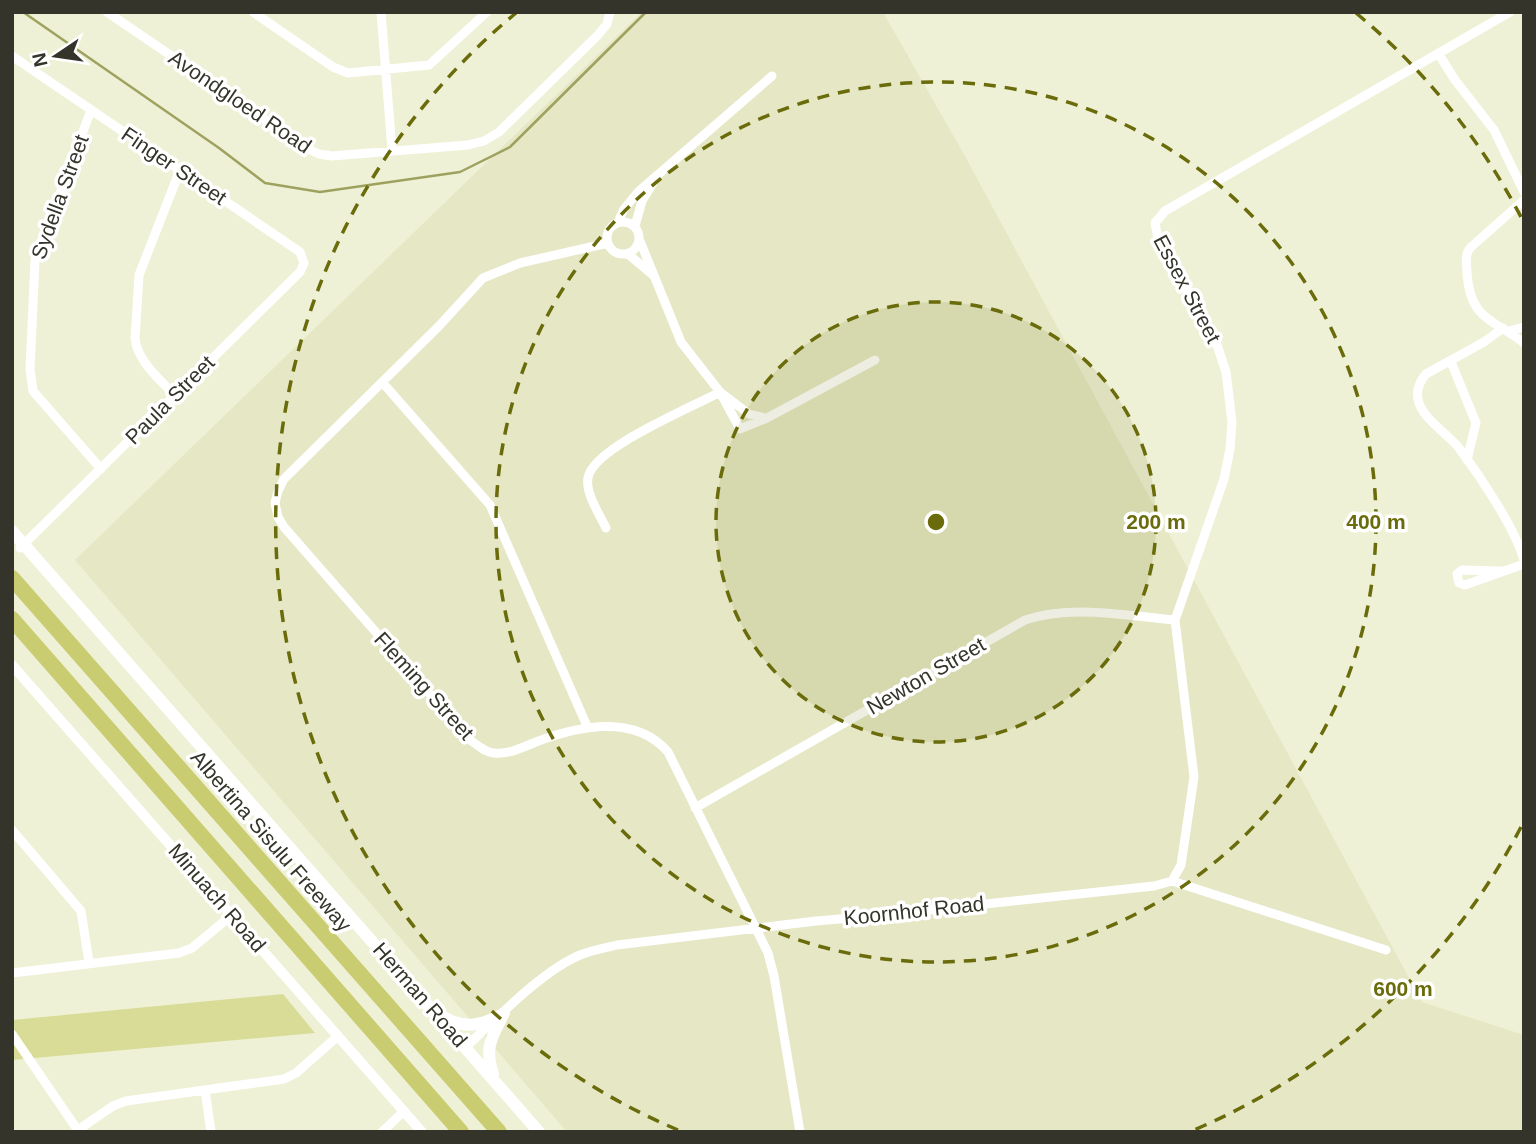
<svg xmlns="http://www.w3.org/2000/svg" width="1536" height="1144" viewBox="0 0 1536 1144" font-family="Helvetica,sans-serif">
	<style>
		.built { fill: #e5e7c5 }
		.green { fill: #d9dc97 }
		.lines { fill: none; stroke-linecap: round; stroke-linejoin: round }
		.stream { stroke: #9fa25f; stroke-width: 2.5 }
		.minor { stroke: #fff; stroke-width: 9 }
		.tertiary { stroke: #fff; stroke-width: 10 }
		.secondary { stroke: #fff; stroke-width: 12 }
		.motorway { stroke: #c9cc70; stroke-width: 16 }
		.ring { fill: none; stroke: #6a6b0a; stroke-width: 3.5; stroke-dasharray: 12 9 }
		.labels { text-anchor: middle; stroke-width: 7; stroke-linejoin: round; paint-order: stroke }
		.street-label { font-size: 21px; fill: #34342a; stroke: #fff }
		.centre { fill: #6a6b0a; stroke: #fff; stroke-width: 3.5 }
		.ring-label { font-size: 21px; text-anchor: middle; font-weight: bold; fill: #6a6b0a; stroke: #fff; stroke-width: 7; stroke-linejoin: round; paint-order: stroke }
	</style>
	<rect width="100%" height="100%" fill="#eff1d6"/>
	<!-- built -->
	<path class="built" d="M 642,12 L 883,12 L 966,158 L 1422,1002 L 1524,1035 L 1524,1132 L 567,1132 L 75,560 Z"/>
	<!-- green -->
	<path class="green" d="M 283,994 L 315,1033 L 12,1060 L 12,1020 Z"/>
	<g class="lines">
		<!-- stream -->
		<path class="stream" d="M 23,12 L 219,148 L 265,183 L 320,192 L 460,172 L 510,147 L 646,12"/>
		<!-- minor -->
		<path class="minor" d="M 107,12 L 308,149 L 319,154 L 332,156 L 468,145 L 484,141 L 499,132 L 598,35 L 607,24 L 610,12
			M 253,12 L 333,67 L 348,73 L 429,65 L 487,12
			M 381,12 L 392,150
			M 1438,53 L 1455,80 L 1494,130 L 1524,192
			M 12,56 L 300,252 L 304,263 L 300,272 L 20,548
			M 91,110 L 35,261 L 30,369 L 33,391 L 101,469
			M 1524,200 L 1471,247 C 1464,254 1467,264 1467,273 C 1470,320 1493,319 1524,343
			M607 238a16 16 0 1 1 32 0a16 16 0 1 1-32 0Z
			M 618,222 L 624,209 L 638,192 L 772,76
			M 635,226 L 642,201 L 653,183
			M 640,241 L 681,342 L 720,392 L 740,429 L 767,418 L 875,360
			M 608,243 L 520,263 L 483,278 L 439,326 L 284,479 L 278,491 L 275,503 L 278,517 L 284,527 L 470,740 C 478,745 484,752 494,753 C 508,755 523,747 536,742 C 578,726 634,713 668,752 L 768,953 L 774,976 L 800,1132
			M 628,254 L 653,275
			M 1503,328 L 1484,342 L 1426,374 C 1420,381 1416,389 1418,399 C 1421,418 1447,433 1459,448 C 1480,476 1515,528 1524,560
			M 1508,331 L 1524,327
			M 1451,362 L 1476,423 L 1467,460
			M 382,382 L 490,505 L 587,726
			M 175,396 C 160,379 138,362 135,339 L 139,275 L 180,170
			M 606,528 C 600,515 585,493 588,478 C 592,448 693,407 720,392 L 749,414 L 765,418
			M 1501,571 L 1462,570 L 1457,574 L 1459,583 L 1465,585 L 1524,564
			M 695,808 L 1025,620 C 1072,604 1127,616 1175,620
			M 12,830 L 81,911 L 89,962
			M 1172,881 L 1181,865 L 1194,777 L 1175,620 L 1224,479 L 1230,449 L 1232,422 L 1226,372 L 1214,336 L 1158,239 L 1155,223 L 1165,211 L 1510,12
			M 12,973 L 179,953 L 192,948 L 232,915
			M 12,1034 L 79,1132
			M 466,1047 C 497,1018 542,971 580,955 C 592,950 605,948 617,945 L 816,921 L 874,916 L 1154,886 L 1172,881 L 1386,950
			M 205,1090 L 211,1132
			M 78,1130 L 113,1106 L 126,1101 L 284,1079 L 296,1073 L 338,1036
			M 382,1132 L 404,1111"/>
		<!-- tertiary -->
		<path class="tertiary" d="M 12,665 L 422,1132"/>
		<!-- secondary -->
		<path class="secondary" d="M 12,531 L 539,1132
			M 443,1017 C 465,1029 479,1026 501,1015
			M 493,1074 C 484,1047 492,1037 504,1013"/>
		<!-- motorway -->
		<path class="motorway" d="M 12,578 L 499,1132
			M 12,619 L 461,1132"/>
	</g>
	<!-- distance rings -->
	<circle cx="936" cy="522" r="220" fill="#6a6b0a" fill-opacity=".12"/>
	<g class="ring">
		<circle cx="936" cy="522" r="220"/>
		<circle cx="936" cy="522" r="440"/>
		<path d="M1521 827A660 660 0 0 1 1194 1130M678 1130A660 660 0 0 1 516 13M1356 13A660 660 0 0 1 1521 217"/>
	</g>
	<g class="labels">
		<!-- street labels -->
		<g class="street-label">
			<text transform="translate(240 102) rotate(34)" y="7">Avondgloed Road</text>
			<text transform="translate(174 166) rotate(34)" y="7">Finger Street</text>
			<text transform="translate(60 197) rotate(-70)" y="7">Sydella Street</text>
			<text transform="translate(1187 289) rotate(62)" y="7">Essex Street</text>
			<text transform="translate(170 400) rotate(-45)" y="7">Paula Street</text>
			<text transform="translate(926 676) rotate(-30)" y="7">Newton Street</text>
			<text transform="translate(424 686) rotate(48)" y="7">Fleming Street</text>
			<text transform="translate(271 841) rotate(49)" y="7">Albertina Sisulu Freeway</text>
			<text transform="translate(217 898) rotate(49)" y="7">Minuach Road</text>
			<text transform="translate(914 911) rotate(-6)" y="7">Koornhof Road</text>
			<text transform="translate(420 995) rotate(49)" y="7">Herman Road</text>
		</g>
	</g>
	<circle cx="936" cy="522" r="10" class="centre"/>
	<g class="ring-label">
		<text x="1156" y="529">200 m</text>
		<text x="1376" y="529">400 m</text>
		<text x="1403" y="996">600 m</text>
	</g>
	<!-- border -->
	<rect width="1536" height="1144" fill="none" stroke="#34342a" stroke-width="28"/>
	<!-- north arrow -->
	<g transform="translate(56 56) rotate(257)" stroke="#ffffff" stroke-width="5" paint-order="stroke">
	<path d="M0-5L12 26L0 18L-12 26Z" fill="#34342a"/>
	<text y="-10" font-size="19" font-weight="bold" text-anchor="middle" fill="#34342a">N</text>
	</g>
</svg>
